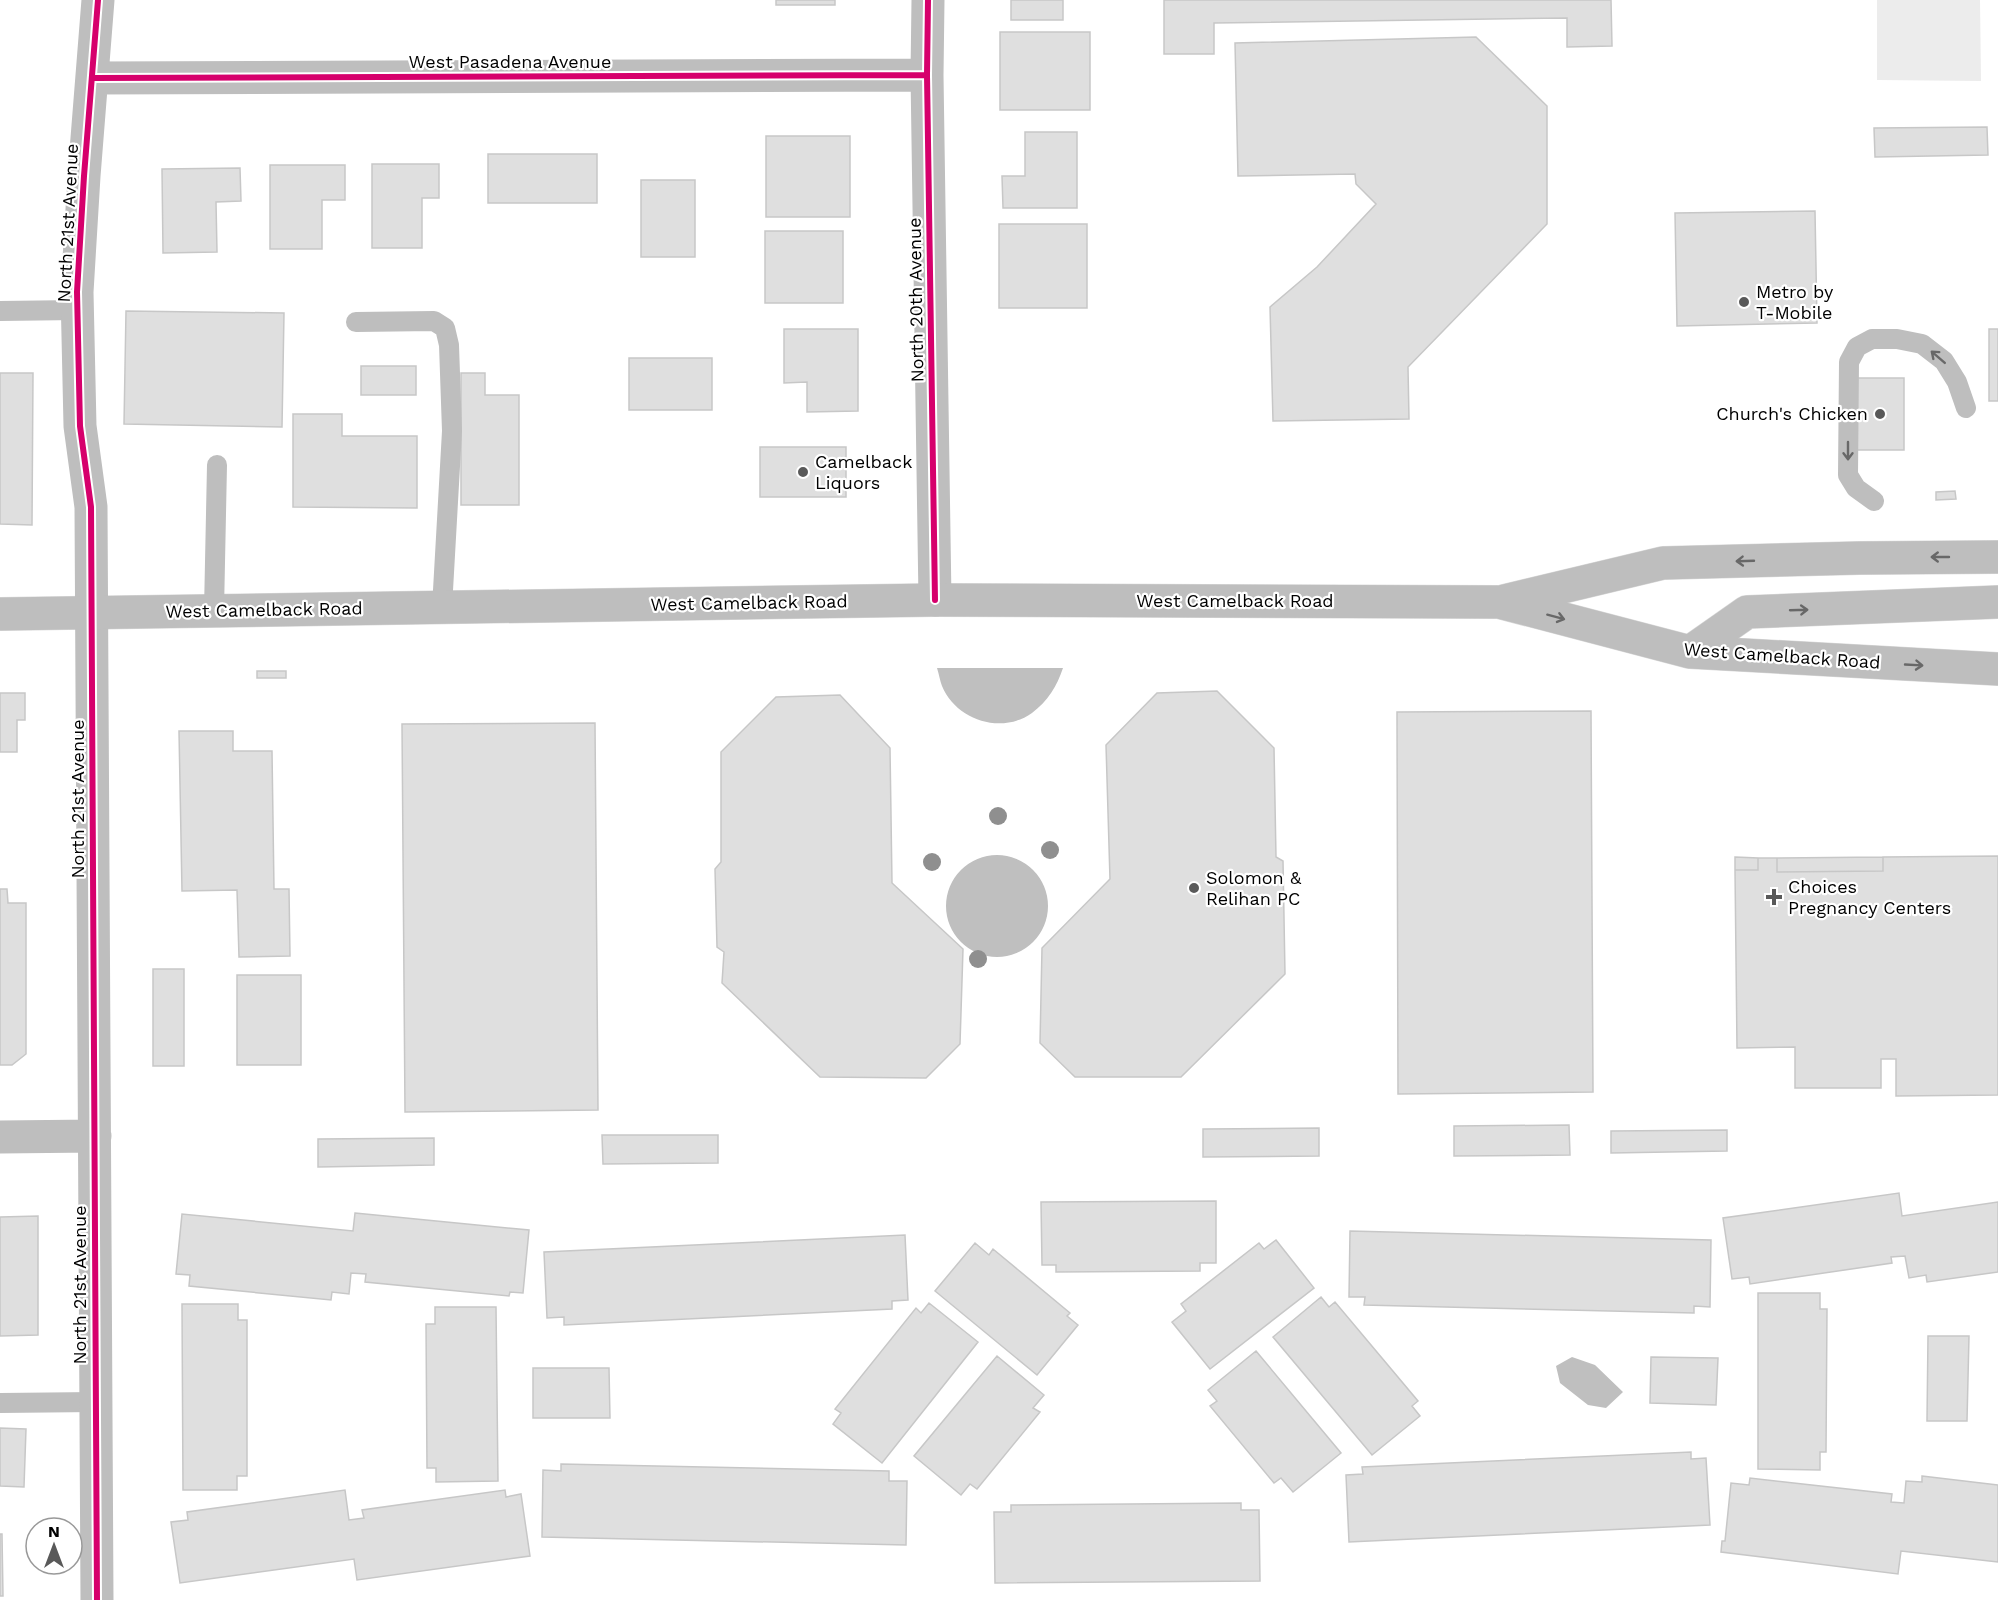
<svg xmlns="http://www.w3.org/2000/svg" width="1998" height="1600" viewBox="0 0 1998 1600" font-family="'Work Sans',sans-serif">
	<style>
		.green { fill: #ececec }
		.water { fill: #bfbfbf }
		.building { fill: #dfdfdf; stroke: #c7c7c7; stroke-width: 1.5 }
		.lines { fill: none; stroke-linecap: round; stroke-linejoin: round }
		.primary-casing { stroke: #dbdbdb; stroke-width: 34 }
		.service { stroke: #bebebe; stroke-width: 20 }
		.minor { stroke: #bebebe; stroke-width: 33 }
		.primary { stroke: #bebebe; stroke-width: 33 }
		.cycleway-casing { stroke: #fff; stroke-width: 10 }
		.cycleway { stroke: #d6006c; stroke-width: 6 }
		.tree { fill: #8f8f8f }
		.oneway { stroke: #686868 }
		.poi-dot { fill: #595959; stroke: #fff; stroke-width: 2 }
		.labels { text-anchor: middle; stroke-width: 4.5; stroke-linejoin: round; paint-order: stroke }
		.street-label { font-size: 18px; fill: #000; stroke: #fff }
		.poi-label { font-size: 18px; fill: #000; stroke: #fff; text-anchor: start }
	</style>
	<rect width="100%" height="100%" fill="#fff"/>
	<!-- green -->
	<path class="green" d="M 1877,0 L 1980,0 L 1981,81 L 1877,80 Z"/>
	<!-- water -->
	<path class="water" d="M 937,668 L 1063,668 C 1057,686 1048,701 1032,713 C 1001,735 956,720 942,686 C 940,681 939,674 937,668 Z
		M946 906a51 51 0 1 1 102 0a51 51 0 1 1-102 0Z
		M 1572,1357 L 1595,1365 L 1623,1392 L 1606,1408 L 1588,1405 L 1560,1383 L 1556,1366 Z"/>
	<!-- building -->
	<path class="building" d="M 776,0 L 835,0 L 835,5 L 776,5 Z
		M 1011,0 L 1063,0 L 1063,20 L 1011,20 Z
		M 1164,0 L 1611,0 L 1612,46 L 1567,47 L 1567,18 L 1214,23 L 1214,54 L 1164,54 Z
		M 1000,32 L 1090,32 L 1090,110 L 1000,110 Z
		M 1476,37 L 1547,106 L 1547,224 L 1408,367 L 1409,419 L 1273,421 L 1270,307 L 1317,267 L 1376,204 L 1356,184 L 1355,174 L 1238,176 L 1235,43 Z
		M 1987,127 L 1988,155 L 1875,157 L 1874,128 Z
		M 1025,132 L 1077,132 L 1077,208 L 1003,208 L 1002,176 L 1025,176 Z
		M 766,136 L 850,136 L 850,217 L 766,217 Z
		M 488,154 L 597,154 L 597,203 L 488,203 Z
		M 372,164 L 439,164 L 439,198 L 422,198 L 422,248 L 372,248 Z
		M 270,165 L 345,165 L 345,200 L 322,200 L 322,249 L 270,249 Z
		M 240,168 L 241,201 L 216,202 L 217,252 L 163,253 L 162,169 Z
		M 641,180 L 695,180 L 695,257 L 641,257 Z
		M 1815,211 L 1817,323 L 1677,326 L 1675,213 Z
		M 999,224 L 1087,224 L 1087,308 L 999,308 Z
		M 765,231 L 843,231 L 843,303 L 765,303 Z
		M 126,311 L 284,313 L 282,427 L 124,424 Z
		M 784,329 L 858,329 L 858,411 L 807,412 L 807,382 L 784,383 Z
		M 1989,329 L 1998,329 L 1998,401 L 1989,401 Z
		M 629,358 L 712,358 L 712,410 L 629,410 Z
		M 361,366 L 416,366 L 416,395 L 361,395 Z
		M 0,373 L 33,373 L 32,525 L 0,524 Z
		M 461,373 L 485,373 L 485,395 L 519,395 L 519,505 L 461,505 Z
		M 1857,378 L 1904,378 L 1904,450 L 1857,450 Z
		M 293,414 L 342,414 L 342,436 L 417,436 L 417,508 L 293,507 Z
		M 760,447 L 846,447 L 846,497 L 760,497 Z
		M 1955,491 L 1956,499 L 1936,500 L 1936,492 Z
		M 257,671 L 286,671 L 286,678 L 257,678 Z
		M 1217,691 L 1274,748 L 1276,857 L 1283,861 L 1285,974 L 1181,1077 L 1075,1077 L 1040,1043 L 1042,948 L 1110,879 L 1106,745 L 1157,693 Z
		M 0,693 L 25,693 L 25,720 L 17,720 L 17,752 L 0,752 Z
		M 840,695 L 890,748 L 892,883 L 963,949 L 960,1044 L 926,1078 L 820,1077 L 722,983 L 724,952 L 717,947 L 715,869 L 721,862 L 721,752 L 776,697 Z
		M 1591,711 L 1593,1092 L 1398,1094 L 1397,712 Z
		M 595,723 L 598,1110 L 405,1112 L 402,724 Z
		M 179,731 L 233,731 L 233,751 L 272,751 L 274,889 L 289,889 L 290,956 L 239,957 L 237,890 L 182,891 Z
		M 1998,856 L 1998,1095 L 1896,1096 L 1896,1059 L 1881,1059 L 1881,1088 L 1795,1088 L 1795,1047 L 1737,1048 L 1735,870 L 1758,870 L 1758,858 L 1777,858 L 1777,872 L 1883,871 L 1883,857 Z
		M 1735,857 L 1758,858 L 1758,870 L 1735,870 Z
		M 1883,857 L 1883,871 L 1777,872 L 1777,858 Z
		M 0,889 L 7,889 L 8,903 L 26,903 L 26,1054 L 12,1065 L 0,1065 Z
		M 153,969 L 184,969 L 184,1066 L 153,1066 Z
		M 237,975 L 301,975 L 301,1065 L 237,1065 Z
		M 1569,1125 L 1570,1155 L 1454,1156 L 1454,1126 Z
		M 1319,1128 L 1319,1156 L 1203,1157 L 1203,1129 Z
		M 1727,1130 L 1727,1151 L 1611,1153 L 1611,1131 Z
		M 602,1135 L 718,1135 L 718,1163 L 603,1164 Z
		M 434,1138 L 434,1165 L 318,1167 L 318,1139 Z
		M 1899,1193 L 1902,1216 L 1998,1202 L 1998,1272 L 1927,1282 L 1926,1275 L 1909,1278 L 1905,1256 L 1891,1257 L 1892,1263 L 1750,1284 L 1749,1277 L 1732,1279 L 1723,1218 Z
		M 1216,1201 L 1216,1263 L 1200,1263 L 1200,1271 L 1056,1272 L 1056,1265 L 1042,1265 L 1041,1202 Z
		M 355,1213 L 529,1230 L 523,1293 L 510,1292 L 509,1296 L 365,1282 L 366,1274 L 351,1273 L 349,1294 L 332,1292 L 331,1300 L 189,1286 L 190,1275 L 176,1274 L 182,1214 L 353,1231 Z
		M 38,1216 L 38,1335 L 0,1336 L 0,1217 Z
		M 1350,1231 L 1711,1240 L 1710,1307 L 1694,1306 L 1694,1313 L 1364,1305 L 1365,1297 L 1349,1297 Z
		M 905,1235 L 908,1300 L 892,1301 L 892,1309 L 564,1325 L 564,1317 L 547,1318 L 544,1252 Z
		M 1276,1240 L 1314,1288 L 1210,1369 L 1172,1322 L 1186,1311 L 1181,1304 L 1259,1243 L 1264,1249 Z
		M 975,1243 L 989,1255 L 993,1249 L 1070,1313 L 1067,1316 L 1078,1325 L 1037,1375 L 935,1291 Z
		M 1758,1293 L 1820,1293 L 1820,1309 L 1827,1309 L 1826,1452 L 1820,1452 L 1820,1470 L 1758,1469 Z
		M 1321,1297 L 1329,1307 L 1335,1302 L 1418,1401 L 1412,1406 L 1420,1416 L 1372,1455 L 1273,1337 Z
		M 929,1303 L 978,1342 L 882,1463 L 833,1424 L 841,1413 L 835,1409 L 916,1308 L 921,1313 Z
		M 182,1304 L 238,1304 L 238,1320 L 247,1320 L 247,1476 L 237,1476 L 237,1490 L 183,1490 Z
		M 435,1307 L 496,1307 L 498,1481 L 436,1482 L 436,1468 L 427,1468 L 426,1324 L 435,1324 Z
		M 1928,1336 L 1969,1336 L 1967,1421 L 1927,1421 Z
		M 1256,1351 L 1341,1453 L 1293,1492 L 1281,1478 L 1274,1483 L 1210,1406 L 1217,1401 L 1208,1390 Z
		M 997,1356 L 1044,1395 L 1033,1408 L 1040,1412 L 977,1489 L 970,1484 L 961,1495 L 914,1456 Z
		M 1651,1357 L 1718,1358 L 1716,1405 L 1650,1403 Z
		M 533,1368 L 609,1368 L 610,1418 L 533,1418 Z
		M 0,1428 L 26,1429 L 24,1487 L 0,1486 Z
		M 1691,1452 L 1691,1459 L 1706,1458 L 1710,1525 L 1349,1542 L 1346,1475 L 1363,1474 L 1362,1467 Z
		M 561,1464 L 889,1471 L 889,1481 L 907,1481 L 906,1545 L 542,1537 L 543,1470 L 561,1471 Z
		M 1922,1476 L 1998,1485 L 1998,1562 L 1901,1551 L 1898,1574 L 1721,1552 L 1722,1541 L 1725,1541 L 1731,1483 L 1749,1485 L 1750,1478 L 1892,1494 L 1891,1502 L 1904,1503 L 1906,1481 L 1922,1482 Z
		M 345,1490 L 349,1520 L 364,1518 L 362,1510 L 505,1490 L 506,1497 L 521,1494 L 530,1556 L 357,1580 L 354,1559 L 180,1583 L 171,1522 L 188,1520 L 187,1512 Z
		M 1241,1503 L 1241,1510 L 1259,1510 L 1260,1581 L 995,1583 L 994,1512 L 1011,1512 L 1011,1505 Z
		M 0,1534 L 2,1534 L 3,1596 L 0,1596 Z"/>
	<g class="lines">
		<defs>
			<path id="primary" d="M 1504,601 L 1663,563 L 1860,558 L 1998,557
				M 0,614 L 935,600 L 1499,602 L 1690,652 L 1998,669
				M 1690,652 L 1747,612 L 1998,602"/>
		</defs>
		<!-- primary casing -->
		<use href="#primary" class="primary-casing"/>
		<!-- service -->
		<path class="service" d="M 0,311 L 78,310
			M 356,322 L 434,321 L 445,328 L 449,345 L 452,431 L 442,608
			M 1874,501 L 1856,488 L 1848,475 L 1849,362 L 1857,347 L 1872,339 L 1897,339 L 1922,344 L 1944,361 L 1957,382 L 1966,408
			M 214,611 L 217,465
			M 0,1403 L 96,1402"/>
		<!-- minor -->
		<path class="minor" d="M 928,0 L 927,75 L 935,600
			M 93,78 L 927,75
			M 0,1137 L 95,1136
			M 97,1600 L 91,507 L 80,426 L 77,292 L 84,176 L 98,0"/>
		<!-- primary -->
		<use href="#primary" class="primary"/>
		<defs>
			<path id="cycleway" d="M 928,0 L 927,75 L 935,600
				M 93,78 L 927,75
				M 97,1600 L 91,507 L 80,426 L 77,292 L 84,176 L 98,0"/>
		</defs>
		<!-- cycleway casing -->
		<use href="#cycleway" class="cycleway-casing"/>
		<!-- cycleway -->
		<use href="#cycleway" class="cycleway"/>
	</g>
	<!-- trees -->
	<g class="tree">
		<circle cx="998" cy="816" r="9"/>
		<circle cx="1050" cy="850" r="9"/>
		<circle cx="932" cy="862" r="9"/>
		<circle cx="978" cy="959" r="9"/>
	</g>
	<!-- one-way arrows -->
	<defs><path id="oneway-shaft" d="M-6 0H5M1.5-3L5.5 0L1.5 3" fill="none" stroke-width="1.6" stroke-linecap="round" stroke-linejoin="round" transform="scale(1.5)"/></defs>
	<g class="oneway">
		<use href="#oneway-shaft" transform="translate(1938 357) rotate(-139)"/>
		<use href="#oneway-shaft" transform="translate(1848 451) rotate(90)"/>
		<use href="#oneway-shaft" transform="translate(1940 557) rotate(180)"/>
		<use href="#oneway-shaft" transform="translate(1745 561) rotate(178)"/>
		<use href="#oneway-shaft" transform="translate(1799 610) rotate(-2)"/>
		<use href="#oneway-shaft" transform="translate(1556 617) rotate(15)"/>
		<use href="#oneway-shaft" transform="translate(1914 665) rotate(3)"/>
	</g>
	<!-- markers -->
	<g class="poi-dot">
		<circle cx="1744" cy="302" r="6"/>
		<circle cx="1880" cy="414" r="6"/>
		<circle cx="803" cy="472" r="6"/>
		<circle cx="1194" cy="888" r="6"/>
		<path d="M1771 888h6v6h6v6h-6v6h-6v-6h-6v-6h6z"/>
	</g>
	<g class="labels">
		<!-- street labels -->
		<g class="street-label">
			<text x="510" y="68">West Pasadena Avenue</text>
			<text transform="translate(68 223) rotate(-87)" y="6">North 21st Avenue</text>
			<text transform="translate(916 300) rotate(-91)" y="6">North 20th Avenue</text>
			<text x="1235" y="607">West Camelback Road</text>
			<text transform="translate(749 603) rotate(-1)" y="6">West Camelback Road</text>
			<text transform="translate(264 610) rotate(-1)" y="6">West Camelback Road</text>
			<text transform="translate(1782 656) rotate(4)" y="6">West Camelback Road</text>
			<text transform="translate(78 799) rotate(-90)" y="6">North 21st Avenue</text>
			<text transform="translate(80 1285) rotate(-90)" y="6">North 21st Avenue</text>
		</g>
		<!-- poi labels -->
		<g class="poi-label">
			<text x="1756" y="298">Metro by<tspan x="1756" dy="21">T-Mobile</tspan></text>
			<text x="1868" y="420" text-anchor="end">Church's Chicken</text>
			<text x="815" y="468">Camelback<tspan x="815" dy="21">Liquors</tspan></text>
			<text x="1206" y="884">Solomon &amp;<tspan x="1206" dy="21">Relihan PC</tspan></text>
			<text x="1788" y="893">Choices<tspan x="1788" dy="21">Pregnancy Centers</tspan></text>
		</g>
	</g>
	<!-- north arrow -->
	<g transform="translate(54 1546)"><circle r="28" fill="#ffffff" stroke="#999999" stroke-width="1.5"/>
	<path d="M0-4.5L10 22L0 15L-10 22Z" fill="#595959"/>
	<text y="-9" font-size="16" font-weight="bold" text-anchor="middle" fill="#000000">N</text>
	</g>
</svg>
